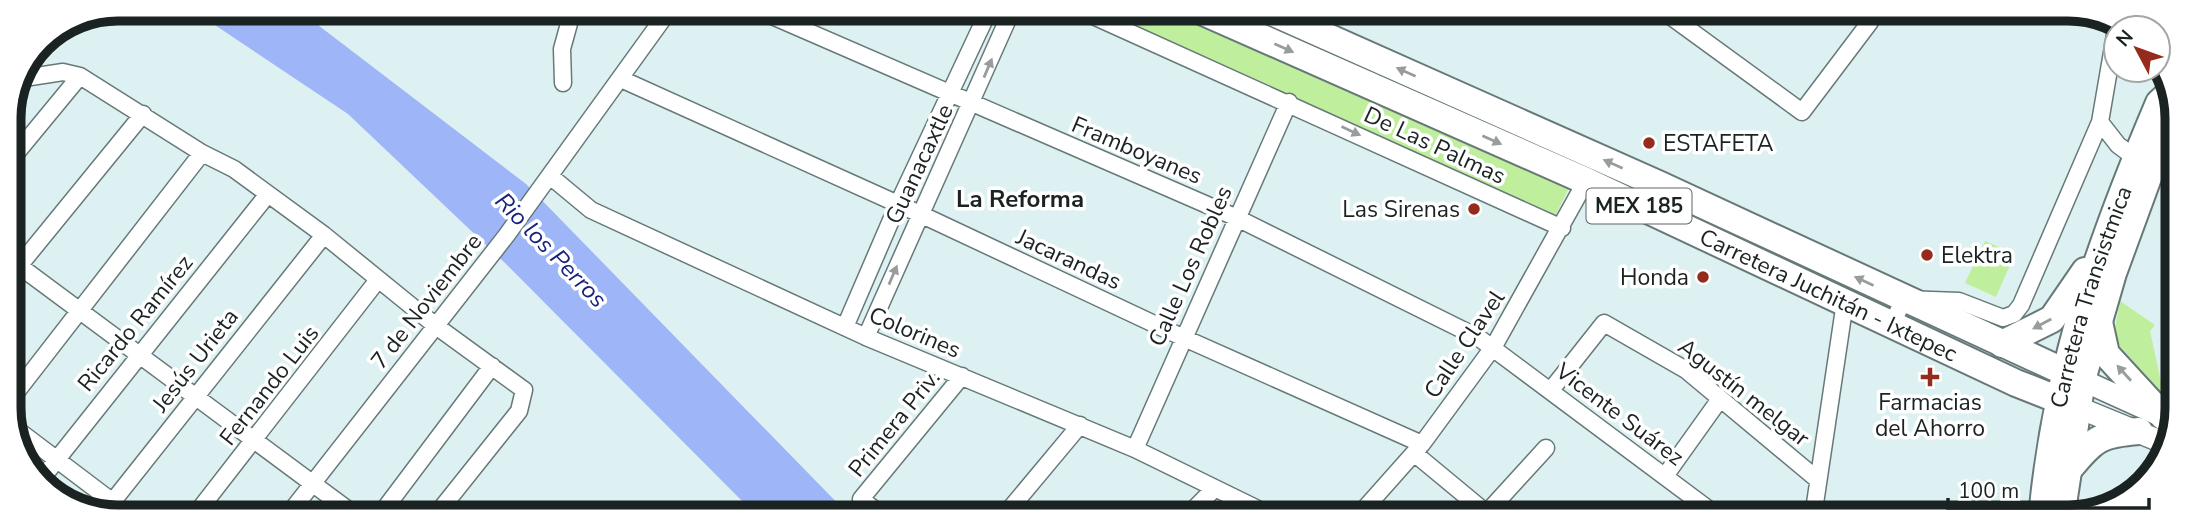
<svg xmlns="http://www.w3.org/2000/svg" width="2186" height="526" viewBox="0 0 2186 526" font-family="'Nunito Sans',sans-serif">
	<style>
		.green { fill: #bfee9c }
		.water { fill: #9eb6f7 }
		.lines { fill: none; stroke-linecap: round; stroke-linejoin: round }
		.minor-casing { stroke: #677879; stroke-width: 19 }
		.tertiary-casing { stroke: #677879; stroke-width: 24 }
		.primary-casing { stroke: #677879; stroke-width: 30 }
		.minor { stroke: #fff; stroke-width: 16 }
		.tertiary { stroke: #fff; stroke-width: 21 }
		.primary { stroke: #fff; stroke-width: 26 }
		.oneway { fill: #989c9c }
		.poi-dot { fill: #952b1d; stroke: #fff; stroke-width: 2.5 }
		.labels { text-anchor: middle; stroke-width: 7; stroke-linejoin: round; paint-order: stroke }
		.shield { fill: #fff; stroke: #5f6464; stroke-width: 2 }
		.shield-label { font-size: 21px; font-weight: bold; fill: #1b2222 }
		.poi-label { font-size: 23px; fill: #1b2222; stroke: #fff; text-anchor: start }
		.street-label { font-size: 23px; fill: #1b2222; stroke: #fff }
		.neighbourhood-label { font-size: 24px; font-weight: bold; fill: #1b2222; stroke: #fff }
		.water-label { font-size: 24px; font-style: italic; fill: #16227c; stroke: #fff }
		.rim { fill: none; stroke: #1b2222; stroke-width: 9 }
	</style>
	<rect width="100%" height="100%" fill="#def1f2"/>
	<!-- green -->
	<path class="green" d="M 1095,10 L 1179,10 L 1572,182 L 1553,220 Z
		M 1985,241 L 2015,254 L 1996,297 L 1965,283 Z
		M 2120,301 L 2155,325 L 2150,331 L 2164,395 L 2113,339 Z"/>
	<!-- water -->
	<path class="water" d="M 191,9 L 297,9 L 526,184 L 850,516 L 757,516 L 504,262 L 348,114 Z"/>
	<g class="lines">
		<defs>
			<path id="minor" d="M 756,9 L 1235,217 L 1479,338 L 1719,517
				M 1080,10 L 1562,228
				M 1511,10 L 1513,15
				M 1662,10 L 1802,112 L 1870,22 L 1854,11
				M 2088,11 L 2116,29
				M 2116,29 L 2100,122 L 2118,145 L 2142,163
				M 24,78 L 63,72 L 80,76 L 202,153 L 234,169 L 324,235 L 436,326 L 524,390 L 519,411 L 436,515
				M 621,79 L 920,214 L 1184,338 L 1422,444
				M 563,83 L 562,49 L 573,9
				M 9,162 L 80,76
				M 550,176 L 591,210 L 866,337 L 1135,449 L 1272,516
				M 10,259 L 355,515
				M 10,277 L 143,114
				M 1892,324 L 1904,299 L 1959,301 L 2003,318 L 2014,314 L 2021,305 L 2100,122
				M 845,327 L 898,204 L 989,10
				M 866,337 L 1012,10
				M 1551,390 L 1604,323 L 1686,370 L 1818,480
				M 11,399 L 202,153
				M 11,425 L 130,515
				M 1135,449 L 1289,102
				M 1414,453 L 1490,516
				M 1665,476 L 1720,399
				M 39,482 L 268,194
				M 102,515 L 324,235
				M 195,515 L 377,281
				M 288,515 L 506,236 L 670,9
				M 380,515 L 492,366
				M 883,516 L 861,499 L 962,376
				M 1004,516 L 1080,425
				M 1187,516 L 1214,489
				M 1358,516 L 1422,444 L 1494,346 L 1586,181
				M 1484,516 L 1546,448
				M 1813,517 L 1845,302"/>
			<path id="tertiary" d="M 2082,380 L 2157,414
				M 2077,407 L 2167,444"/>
			<g id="primary">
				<path id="s1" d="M 1199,10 L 1586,181 L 2016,383 L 2077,407"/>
				<path d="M 1267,10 L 1660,185 L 2082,380"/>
				<path d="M 2099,322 L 2106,354 L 2164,417"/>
				<path d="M 2002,344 L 2052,319 L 2085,271"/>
				<path d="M 2069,469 C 2094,439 2099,434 2139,431"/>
				<path id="s2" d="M 2042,517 C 2056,365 2100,242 2159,103 L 2172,91"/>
				<path d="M 2061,517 L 2082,380 L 2113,273 L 2172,112"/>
			</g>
		</defs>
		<!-- minor casing -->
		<use href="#minor" class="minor-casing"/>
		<!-- tertiary casing -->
		<use href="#tertiary" class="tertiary-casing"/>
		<!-- primary casing -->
		<use href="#primary" class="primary-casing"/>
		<!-- minor -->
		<use href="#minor" class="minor"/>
		<!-- tertiary -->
		<use href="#tertiary" class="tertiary"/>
		<!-- primary -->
		<use href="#primary" class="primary"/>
	</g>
	<!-- one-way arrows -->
	<defs><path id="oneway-solid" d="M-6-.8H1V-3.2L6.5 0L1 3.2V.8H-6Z" transform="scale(1.75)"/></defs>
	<g class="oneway">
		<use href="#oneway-solid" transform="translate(1284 48) rotate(24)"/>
		<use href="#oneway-solid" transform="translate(988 68) rotate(-67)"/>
		<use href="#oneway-solid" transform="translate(1406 72) rotate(-156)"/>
		<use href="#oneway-solid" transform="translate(1351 131) rotate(25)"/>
		<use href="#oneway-solid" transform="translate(1492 140) rotate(24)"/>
		<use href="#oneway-solid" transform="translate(1613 164) rotate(-156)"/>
		<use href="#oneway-solid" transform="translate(893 275) rotate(-67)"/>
		<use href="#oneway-solid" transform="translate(1864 281) rotate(-155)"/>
		<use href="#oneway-solid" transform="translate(2042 324) rotate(152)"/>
		<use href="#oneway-solid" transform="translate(2124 373) rotate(-132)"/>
	</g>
	<!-- markers -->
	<g class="poi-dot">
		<circle cx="1649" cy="143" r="7"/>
		<circle cx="1474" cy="209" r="7"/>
		<circle cx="1927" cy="255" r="7"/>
		<circle cx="1703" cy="277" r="7"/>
		<path d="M1926.5 366.5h7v7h7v7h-7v7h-7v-7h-7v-7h7z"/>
	</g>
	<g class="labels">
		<!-- shield labels -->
		<rect class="shield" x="1586.5" y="188.5" width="105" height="35" rx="5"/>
		<g class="shield-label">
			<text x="1639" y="213">MEX 185</text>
		</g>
		<!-- poi labels -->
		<g class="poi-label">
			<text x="1663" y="151">ESTAFETA</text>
			<text x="1460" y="217" text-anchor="end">Las Sirenas</text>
			<text x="1941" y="263">Elektra</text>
			<text x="1689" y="285" text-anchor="end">Honda</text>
			<text x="1930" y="410" text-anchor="middle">Farmacias<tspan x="1930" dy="26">del Ahorro</tspan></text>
		</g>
		<!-- street labels -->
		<g class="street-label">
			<text transform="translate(1435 145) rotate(25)" y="8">De Las Palmas</text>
			<text transform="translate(1137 150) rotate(23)" y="8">Framboyanes</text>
			<text transform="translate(919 164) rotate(-65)" y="8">Guanacaxtle</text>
			<text transform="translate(1069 259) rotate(25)" y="8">Jacarandas</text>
			<text transform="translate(1190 266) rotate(-66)" y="8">Calle Los Robles</text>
			<text dy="8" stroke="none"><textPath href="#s1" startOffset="691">Carretera Juchitán - Ixtepec</textPath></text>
			<text dy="8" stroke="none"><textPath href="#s2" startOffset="226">Carretera Transistmica</textPath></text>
			<text transform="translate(426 301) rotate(-52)" y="8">7 de Noviembre</text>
			<text transform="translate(135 323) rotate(-51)" y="8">Ricardo Ramírez</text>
			<text transform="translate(915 332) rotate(23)" y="8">Colorines</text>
			<text transform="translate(1464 344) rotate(-56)" y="8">Calle Clavel</text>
			<text transform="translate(195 360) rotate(-52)" y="8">Jesús Urieta</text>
			<text transform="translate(269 385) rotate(-52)" y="8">Fernando Luis</text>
			<text transform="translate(1744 392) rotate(38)" y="8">Agustín melgar</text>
			<text transform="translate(1620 414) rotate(37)" y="8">Vicente Suárez</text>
			<text transform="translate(894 423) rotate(-51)" y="8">Primera Priv.</text>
		</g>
		<!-- neighbourhood labels -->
		<g class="neighbourhood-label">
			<text x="1020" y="207">La Reforma</text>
		</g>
		<!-- water labels -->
		<g class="water-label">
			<text transform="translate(551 250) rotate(46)" y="8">Rio los Perros</text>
		</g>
	</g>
	<!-- crop -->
	<path d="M0 0H2186V526H0ZM118 21H2068A97 97 0 0 1 2165 118V408A97 97 0 0 1 2068 505H118A97 97 0 0 1 21 408V118A97 97 0 0 1 118 21Z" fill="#fff" fill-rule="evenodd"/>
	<path class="rim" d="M118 21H2068A97 97 0 0 1 2165 118V408A97 97 0 0 1 2068 505H118A97 97 0 0 1 21 408V118A97 97 0 0 1 118 21Z"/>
	<!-- north arrow -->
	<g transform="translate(2137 49) rotate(311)"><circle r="33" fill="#ffffff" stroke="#a4a7a7" stroke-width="2"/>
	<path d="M0-5L12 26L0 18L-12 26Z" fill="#952b1d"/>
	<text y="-10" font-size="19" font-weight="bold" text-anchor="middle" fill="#1b2222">N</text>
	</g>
	<!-- scale -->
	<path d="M1948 498v10h201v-10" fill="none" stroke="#1b2222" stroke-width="3.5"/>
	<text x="1958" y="498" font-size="21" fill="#1b2222" stroke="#ffffff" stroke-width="5" paint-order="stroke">100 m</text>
</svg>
